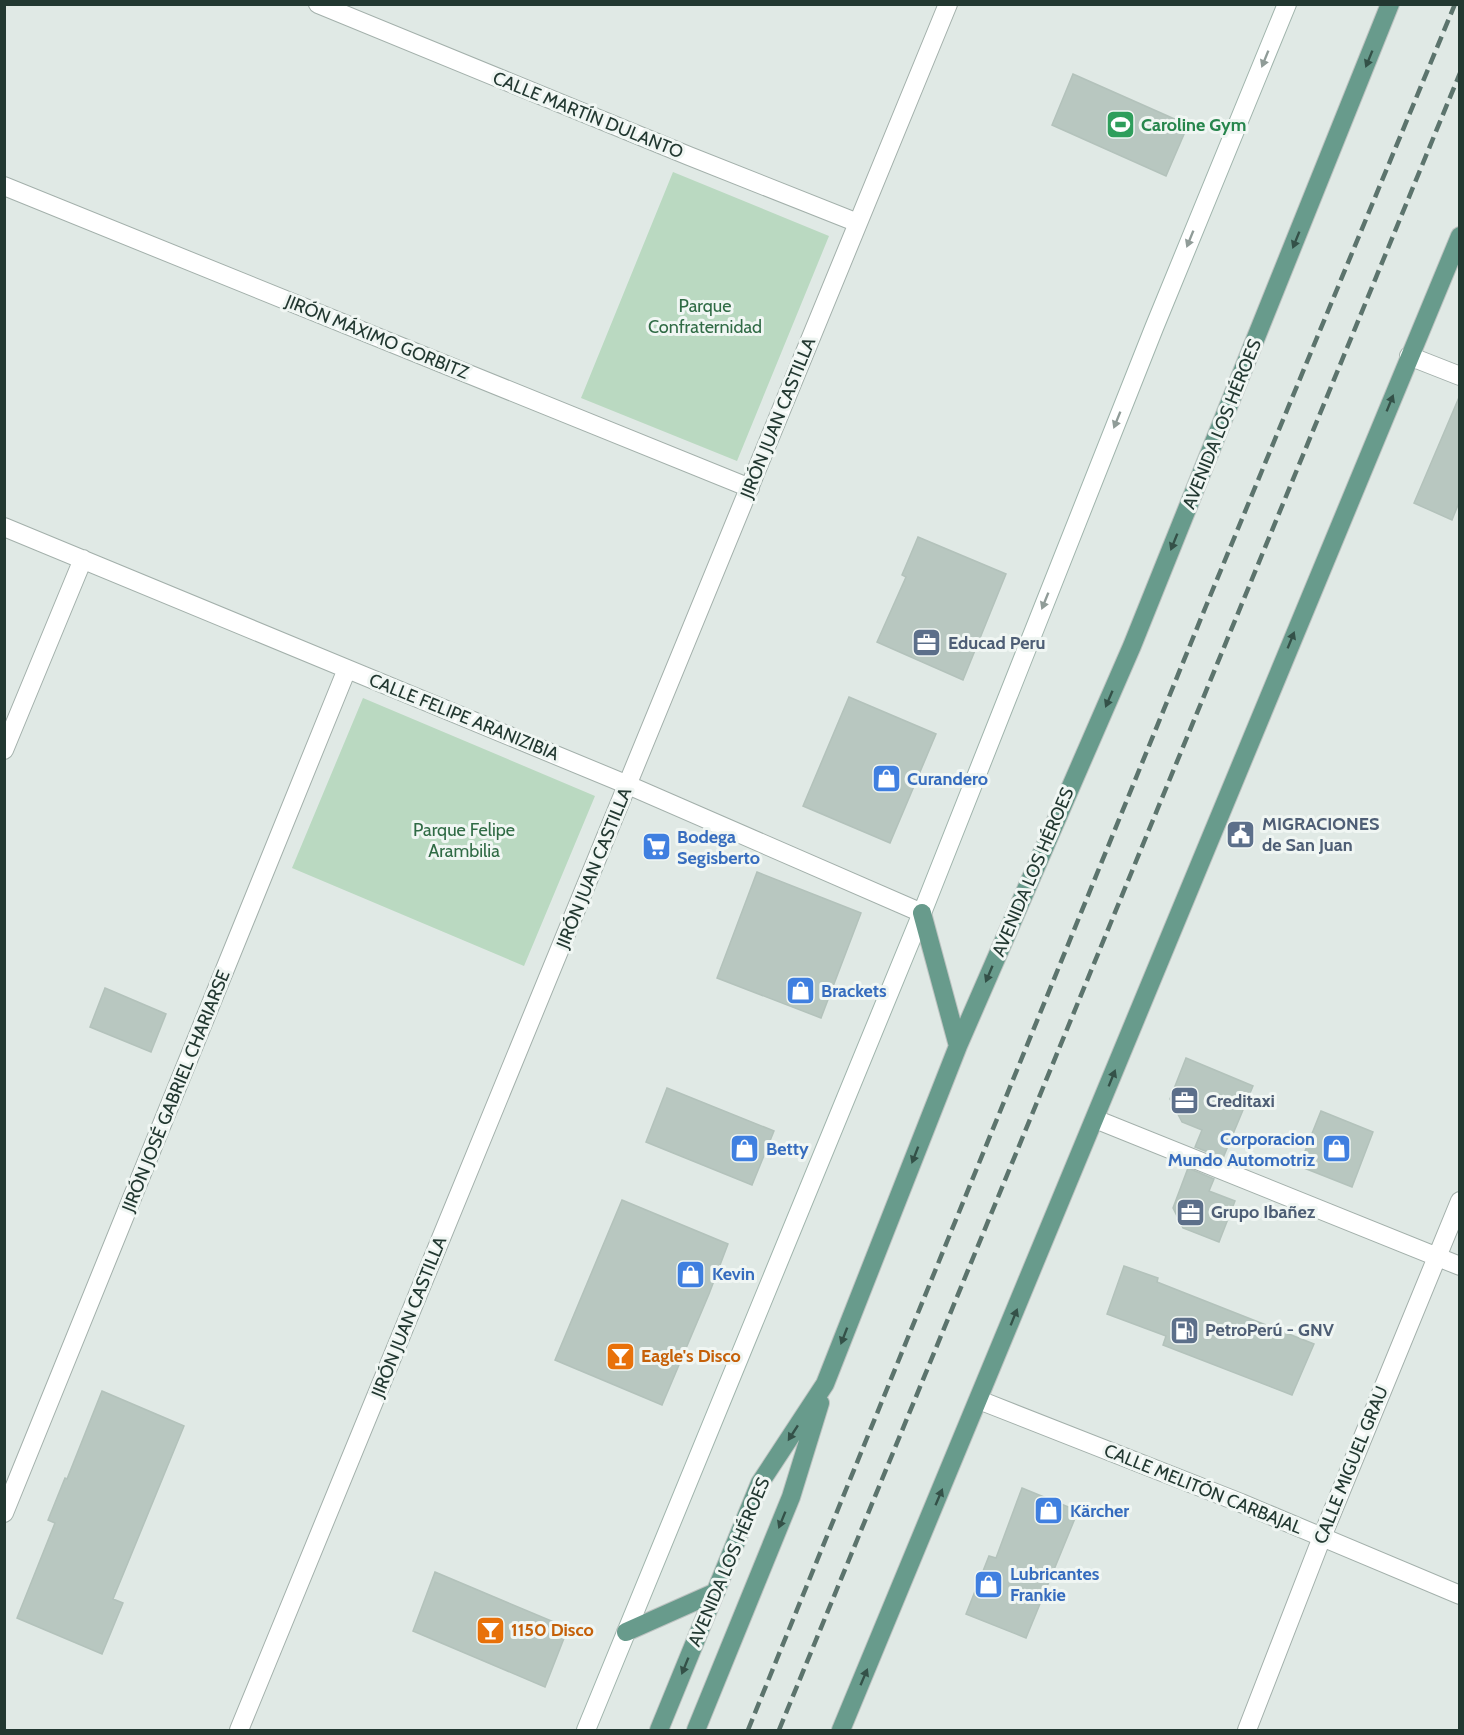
<svg xmlns="http://www.w3.org/2000/svg" width="1464" height="1735" viewBox="0 0 1464 1735" font-family="Cabin,sans-serif">
	<style>
		.green { fill: #bad9c1 }
		.building { fill: #b8c7c0; stroke: #b3c2bb; stroke-width: 1.5 }
		.lines { fill: none; stroke-linecap: round; stroke-linejoin: round }
		.street-casing { stroke: #a3b0ab; stroke-width: 20 }
		.secondary-casing { stroke: #a0b4ac; stroke-width: 20 }
		.primary-casing { stroke: #bdc3c1; stroke-width: 20 }
		.street { stroke: #fff; stroke-width: 18 }
		.secondary { stroke: #fff; stroke-width: 18 }
		.primary { stroke: #689b8c; stroke-width: 18 }
		.rail { stroke: #5c746d; stroke-width: 4.5; stroke-dasharray: 12 6; stroke-linecap: butt }
		.oneway { fill: #909c98 }
		.oneway2 { fill: #345148 }
		.labels { text-anchor: middle; stroke-width: 6; stroke-linejoin: round; paint-order: stroke }
		.street-label { font-size: 18px; fill: #223831; stroke: #f0f6f3 }
		.leisure-label { font-size: 18px; font-weight: bold; fill: #27864d; stroke: #f0f6f3; text-anchor: start }
		.park-label { font-size: 18px; fill: #306b45; stroke: #f0f6f3 }
		.service-label { font-size: 18px; font-weight: bold; fill: #4e5e75; stroke: #f0f6f3; text-anchor: start }
		.shop-label { font-size: 18px; font-weight: bold; fill: #366cbe; stroke: #f0f6f3; text-anchor: start }
		.food-label { font-size: 18px; font-weight: bold; fill: #c56008; stroke: #f0f6f3; text-anchor: start }
	</style>
	<rect width="100%" height="100%" fill="#e0e9e5"/>
	<!-- green -->
	<path class="green" d="M 673,172 L 829,236 L 737,461 L 581,398 Z
		M 363,698 L 595,796 L 524,966 L 292,868 Z"/>
	<!-- building -->
	<path class="building" d="M 1073,74 L 1188,125 L 1166,176 L 1052,125 Z
		M 1460,395 L 1460,500 L 1452,520 L 1414,503 Z
		M 918,537 L 1006,574 L 963,680 L 877,642 L 906,577 L 902,575 Z
		M 849,697 L 936,734 L 890,843 L 803,806 Z
		M 757,872 L 861,913 L 821,1018 L 717,978 Z
		M 105,988 L 166,1014 L 151,1052 L 90,1027 Z
		M 1186,1058 L 1253,1086 L 1223,1158 L 1195,1147 L 1202,1130 L 1182,1122 L 1170,1099 Z
		M 667,1088 L 774,1131 L 752,1185 L 646,1142 Z
		M 1321,1111 L 1373,1132 L 1352,1187 L 1299,1166 Z
		M 1188,1168 L 1214,1179 L 1209,1191 L 1235,1201 L 1219,1242 L 1183,1228 L 1173,1208 Z
		M 622,1200 L 728,1244 L 709,1294 L 662,1405 L 555,1360 Z
		M 1124,1266 L 1158,1278 L 1157,1282 L 1314,1344 L 1292,1395 L 1163,1345 L 1166,1336 L 1107,1314 Z
		M 102,1391 L 184,1426 L 113,1599 L 123,1603 L 102,1654 L 17,1618 L 55,1523 L 48,1520 L 65,1478 L 67,1479 Z
		M 1022,1488 L 1078,1511 L 1026,1638 L 966,1614 L 989,1556 L 996,1558 Z
		M 435,1572 L 568,1628 L 545,1687 L 413,1631 Z"/>
	<g class="lines">
		<defs>
			<path id="street" d="M 318,4 L 689,156 L 858,223
				M 4,186 L 750,488
				M 1409,356 L 1460,376
				M 4,527 L 628,785 L 922,913
				M 4,750 L 83,559
				M 1095,1119 L 1460,1266
				M 979,1400 L 1241,1503 L 1460,1595
				M 4,1513 L 347,669
				M 239,1730 L 948,4
				M 1247,1730 L 1322,1537 L 1460,1201"/>
			<path id="secondary" d="M 586,1730 L 922,913 L 1154,328 L 1287,4"/>
			<path id="primary" d="M 922,913 L 958,1046
				M 626,1632 L 716,1592
				M 659,1730 L 760,1483 L 825,1384 L 958,1046 L 1132,646 L 1390,4
				M 696,1730 L 791,1497 L 820,1403
				M 841,1730 L 1460,236"/>
		</defs>
		<!-- street casing -->
		<use href="#street" class="street-casing"/>
		<!-- secondary casing -->
		<use href="#secondary" class="secondary-casing"/>
		<!-- primary casing -->
		<use href="#primary" class="primary-casing"/>
		<!-- street -->
		<use href="#street" class="street"/>
		<!-- secondary -->
		<use href="#secondary" class="secondary"/>
		<!-- primary -->
		<use href="#primary" class="primary"/>
		<!-- rail -->
		<path class="rail" d="M 748,1730 L 1206,606 L 1455,4
			M 779,1730 L 1460,73"/>
	</g>
	<!-- one-way arrows -->
	<defs><path id="oneway-solid" d="M-6-.8H1V-3.2L6.5 0L1 3.2V.8H-6Z" transform="scale(1.5)"/></defs>
	<g class="oneway">
		<use href="#oneway-solid" transform="translate(1265 59) rotate(112)"/>
		<use href="#oneway-solid" transform="translate(1190 239) rotate(112)"/>
		<use href="#oneway-solid" transform="translate(1117 420) rotate(112)"/>
		<use href="#oneway-solid" transform="translate(1045 601) rotate(112)"/>
	</g>
	<g class="oneway2">
		<use href="#oneway-solid" transform="translate(1369 59) rotate(112)"/>
		<use href="#oneway-solid" transform="translate(1296 240) rotate(112)"/>
		<use href="#oneway-solid" transform="translate(1390 403) rotate(-68)"/>
		<use href="#oneway-solid" transform="translate(1174 542) rotate(112)"/>
		<use href="#oneway-solid" transform="translate(1291 640) rotate(-68)"/>
		<use href="#oneway-solid" transform="translate(1109 699) rotate(113)"/>
		<use href="#oneway-solid" transform="translate(989 974) rotate(113)"/>
		<use href="#oneway-solid" transform="translate(1112 1078) rotate(-68)"/>
		<use href="#oneway-solid" transform="translate(915 1155) rotate(111)"/>
		<use href="#oneway-solid" transform="translate(1014 1317) rotate(-68)"/>
		<use href="#oneway-solid" transform="translate(844 1336) rotate(111)"/>
		<use href="#oneway-solid" transform="translate(793 1433) rotate(123)"/>
		<use href="#oneway-solid" transform="translate(939 1497) rotate(-67)"/>
		<use href="#oneway-solid" transform="translate(782 1520) rotate(112)"/>
		<use href="#oneway-solid" transform="translate(685 1666) rotate(112)"/>
		<use href="#oneway-solid" transform="translate(864 1677) rotate(-67)"/>
	</g>
	<!-- icons -->
	<defs>
		<symbol id="stadium-square" viewBox="-11 -11 22 22"><rect x="-9" y="-9" width="18" height="18" rx="4" fill="#2e9e5b" stroke="#f0f6f3"/><path d="M0-5a6.5 5 0 1 0 0 10a6.5 5 0 1 0 0-10ZM-3.5-1.8h7v3.6h-7Z" fill="#fff"/></symbol>
		<symbol id="office-square" viewBox="-11 -11 22 22"><rect x="-9" y="-9" width="18" height="18" rx="4" fill="#5c6f8a" stroke="#f0f6f3"/><path d="M-6-3h4V-5.5h4V-3h4V5H-6ZM-1-4.5V-3h2v-1.5ZM-6 0V1H6V0Z" fill="#fff"/></symbol>
		<symbol id="shop-square" viewBox="-11 -11 22 22"><rect x="-9" y="-9" width="18" height="18" rx="4" fill="#3f7fe0" stroke="#f0f6f3"/><path d="M-5-2.5h2.3a2.7 3.5 0 0 1 5.4 0H5L5.5 6h-11ZM-1.5-2.5h3a1.5 2.3 0 0 0-3 0Z" fill="#fff"/></symbol>
		<symbol id="civic-square" viewBox="-11 -11 22 22"><rect x="-9" y="-9" width="18" height="18" rx="4" fill="#5c6f8a" stroke="#f0f6f3"/><path d="M-.6-6.5H3V-4.5H.6V-3L4-1V1h2V6H-6V1h2V-1L-.6-3ZM-1.2 2.5V6h2.4V2.5Z" fill="#fff"/></symbol>
		<symbol id="supermarket-square" viewBox="-11 -11 22 22"><rect x="-9" y="-9" width="18" height="18" rx="4" fill="#3f7fe0" stroke="#f0f6f3"/><path d="M-6-5.5h2.5l.6 2H6L4.5 2H-2.5L-4.4-4H-6ZM-1.5 3.2a1.3 1.3 0 1 0 .1 0ZM3 3.2a1.3 1.3 0 1 0 .1 0Z" fill="#fff"/></symbol>
		<symbol id="fuel-square" viewBox="-11 -11 22 22"><rect x="-9" y="-9" width="18" height="18" rx="4" fill="#5c6f8a" stroke="#f0f6f3"/><path d="M-5.5-6h7V0h2V4h1.3V-2.5L3-4.5l.8-.8L6-3V5H2.5V1h-1V6h-7ZM-4.2-4.7v3.2H.2V-4.7Z" fill="#fff"/></symbol>
		<symbol id="bar-square" viewBox="-11 -11 22 22"><rect x="-9" y="-9" width="18" height="18" rx="4" fill="#e8710a" stroke="#f0f6f3"/><path d="M-6-5H6L.8 .8V4.5H3.5V6h-7V4.5H-.8V.8Z" fill="#fff"/></symbol>
	</defs>
	<g fill-rule="evenodd">
		<use href="#stadium-square" x="1104" y="108" width="33" height="33"/>
		<use href="#office-square" x="910" y="626" width="33" height="33"/>
		<use href="#shop-square" x="870" y="762" width="33" height="33"/>
		<use href="#civic-square" x="1224" y="818" width="33" height="33"/>
		<use href="#supermarket-square" x="640" y="830" width="33" height="33"/>
		<use href="#shop-square" x="784" y="974" width="33" height="33"/>
		<use href="#office-square" x="1168" y="1084" width="33" height="33"/>
		<use href="#shop-square" x="728" y="1132" width="33" height="33"/>
		<use href="#shop-square" x="1320" y="1132" width="33" height="33"/>
		<use href="#office-square" x="1174" y="1196" width="33" height="33"/>
		<use href="#shop-square" x="674" y="1258" width="33" height="33"/>
		<use href="#fuel-square" x="1168" y="1314" width="33" height="33"/>
		<use href="#bar-square" x="604" y="1340" width="33" height="33"/>
		<use href="#shop-square" x="1032" y="1494" width="33" height="33"/>
		<use href="#shop-square" x="972" y="1568" width="33" height="33"/>
		<use href="#bar-square" x="474" y="1614" width="33" height="33"/>
	</g>
	<g class="labels">
		<!-- street labels -->
		<g class="street-label">
			<text transform="translate(588 115) rotate(22)" y="6">CALLE MARTÍN DULANTO</text>
			<text transform="translate(377 337) rotate(22)" y="6">JIRÓN MÁXIMO GORBITZ</text>
			<text transform="translate(778 418) rotate(-68)" y="6">JIRÓN JUAN CASTILLA</text>
			<text transform="translate(1222 424) rotate(-68)" y="6">AVENIDA LOS HÉROES</text>
			<text transform="translate(464 717) rotate(22)" y="6">CALLE FELIPE ARANIZIBIA</text>
			<text transform="translate(594 868) rotate(-68)" y="6">JIRÓN JUAN CASTILLA</text>
			<text transform="translate(1033 872) rotate(-67)" y="6">AVENIDA LOS HÉROES</text>
			<text transform="translate(176 1091) rotate(-68)" y="6">JIRÓN JOSÉ GABRIEL CHARIARSE</text>
			<text transform="translate(409 1317) rotate(-68)" y="6">JIRÓN JUAN CASTILLA</text>
			<text transform="translate(1351 1465) rotate(-68)" y="6">CALLE MIGUEL GRAU</text>
			<text transform="translate(1203 1489) rotate(22)" y="6">CALLE MELITÓN CARBAJAL</text>
			<text transform="translate(729 1562) rotate(-67)" y="6">AVENIDA LOS HÉROES</text>
		</g>
		<!-- leisure labels -->
		<g class="leisure-label">
			<text x="1141" y="131">Caroline Gym</text>
		</g>
		<!-- park labels -->
		<g class="park-label">
			<text x="705" y="312">Parque<tspan x="705" dy="21">Confraternidad</tspan></text>
			<text x="464" y="836">Parque Felipe<tspan x="464" dy="21">Arambilia</tspan></text>
		</g>
		<!-- service labels -->
		<g class="service-label">
			<text x="948" y="649">Educad Peru</text>
			<text x="1262" y="830">MIGRACIONES<tspan x="1262" dy="21">de San Juan</tspan></text>
			<text x="1206" y="1107">Creditaxi</text>
			<text x="1211" y="1218">Grupo Ibañez</text>
			<text x="1205" y="1336">PetroPerú - GNV</text>
		</g>
		<!-- shop labels -->
		<g class="shop-label">
			<text x="907" y="785">Curandero</text>
			<text x="677" y="843">Bodega<tspan x="677" dy="21">Segisberto</tspan></text>
			<text x="821" y="997">Brackets</text>
			<text x="1315" y="1145" text-anchor="end">Corporacion<tspan x="1315" dy="21">Mundo Automotriz</tspan></text>
			<text x="766" y="1155">Betty</text>
			<text x="712" y="1280">Kevin</text>
			<text x="1070" y="1517">Kärcher</text>
			<text x="1010" y="1580">Lubricantes<tspan x="1010" dy="21">Frankie</tspan></text>
		</g>
		<!-- food labels -->
		<g class="food-label">
			<text x="641" y="1362">Eagle's Disco</text>
			<text x="511" y="1636">1150 Disco</text>
		</g>
	</g>
	<!-- border -->
	<rect width="1464" height="1735" fill="none" stroke="#223831" stroke-width="12"/>
</svg>
